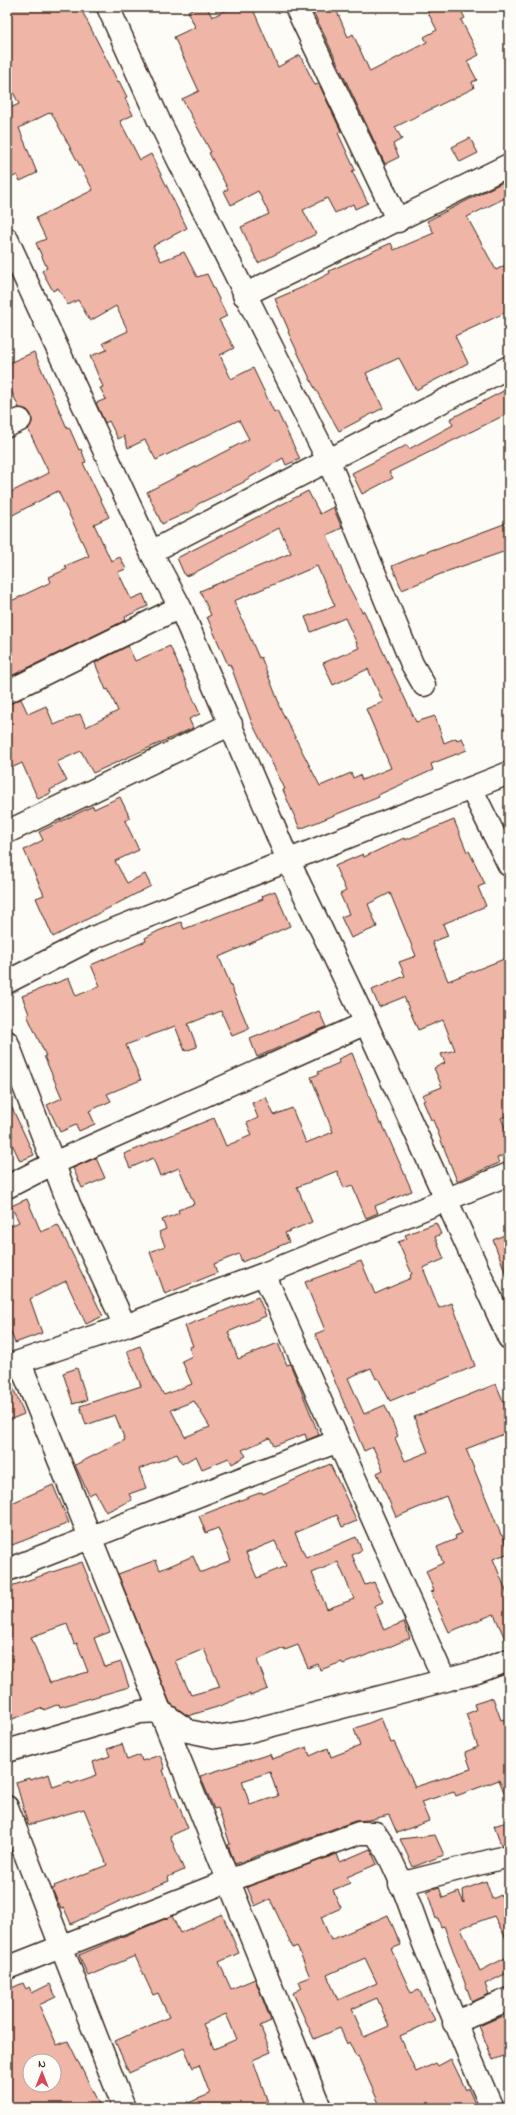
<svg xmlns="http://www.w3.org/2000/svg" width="516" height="2115" viewBox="0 0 516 2115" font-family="'Indie Flower',sans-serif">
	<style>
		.building { fill: #efb5a7; stroke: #3b2a1e; fill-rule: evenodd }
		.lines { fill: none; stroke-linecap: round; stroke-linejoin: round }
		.minor-casing { stroke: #3b2a1e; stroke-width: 25 }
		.minor { stroke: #fdfcf7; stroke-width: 22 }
	</style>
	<rect width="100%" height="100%" fill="#fdfcf7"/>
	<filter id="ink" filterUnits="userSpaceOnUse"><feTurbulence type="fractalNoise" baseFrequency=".025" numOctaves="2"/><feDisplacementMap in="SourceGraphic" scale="8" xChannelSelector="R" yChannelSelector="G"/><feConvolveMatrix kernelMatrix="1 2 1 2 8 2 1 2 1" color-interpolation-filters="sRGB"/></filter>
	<g filter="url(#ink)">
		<!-- building -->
		<path class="building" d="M 7,7 L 80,7 L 118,82 L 119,81 L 127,97 L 125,98 L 133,115 L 120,121 L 140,160 L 151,154 L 187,228 L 153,246 L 161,261 L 184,252 L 197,277 L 207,274 L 227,316 L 219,320 L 234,348 L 220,355 L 231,379 L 253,368 L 274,412 L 277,411 L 300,459 L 286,465 L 283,458 L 244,481 L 244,482 L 198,504 L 193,510 L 162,524 L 147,492 L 249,439 L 239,420 L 156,460 L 145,440 L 128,448 L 124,436 L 118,439 L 109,421 L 105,423 L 96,403 L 106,399 L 100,388 L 103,387 L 90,356 L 107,350 L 103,343 L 128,331 L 116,306 L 90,321 L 78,300 L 68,305 L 58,288 L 53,291 L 42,271 L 47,268 L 36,243 L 46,239 L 36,218 L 93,190 L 51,112 L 19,128 L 37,173 L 20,181 L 17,175 L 7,180 L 7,101 L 10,108 L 19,104 L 7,80 Z
			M 197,7 L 207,7 L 212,17 L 233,7 L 252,7 L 278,67 L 300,55 L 315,85 L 319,84 L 341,131 L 338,133 L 355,170 L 352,171 L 368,203 L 355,209 L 353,204 L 335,213 L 327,198 L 303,210 L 316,234 L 258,263 L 241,227 L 269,214 L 258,191 L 231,205 L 224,191 L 228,189 L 209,153 L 211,152 L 182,99 L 199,91 L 174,37 L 195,27 L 188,11 Z
			M 311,7 L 335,7 L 348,37 L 353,34 L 370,72 L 427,42 L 424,37 L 437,30 L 425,7 L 459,7 L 465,18 L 461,20 L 479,55 L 467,61 L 477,80 L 472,82 L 474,88 L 395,127 L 402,139 L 393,144 L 399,157 L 385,164 Z
			M 470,138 L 478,153 L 460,162 L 452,147 Z
			M 509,179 L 509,196 L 467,217 L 496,270 L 509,263 L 509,311 L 455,336 L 468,363 L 416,390 L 399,358 L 366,373 L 383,408 L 339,431 L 312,383 L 288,332 L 289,331 L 275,299 L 303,287 L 330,273 L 329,271 L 391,243 L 394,250 L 434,233 L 427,221 Z
			M 34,352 L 67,428 L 69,427 L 79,450 L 81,449 L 86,462 L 83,463 L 109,517 L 94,524 L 111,561 L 120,557 L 126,569 L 118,572 L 131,599 L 143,594 L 148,606 L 125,617 L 126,620 L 7,678 L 7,603 L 51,582 L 49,577 L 67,569 L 65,566 L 89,556 L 58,491 L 7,518 L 7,494 L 49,473 L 28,429 L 32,422 L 31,415 L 27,410 L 19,408 L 7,381 L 7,364 Z
			M 509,388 L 509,413 L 389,472 L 393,478 L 362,494 L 352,473 L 407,445 L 409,449 L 453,425 L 450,419 Z
			M 308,491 L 320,514 L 333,507 L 342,528 L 327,535 L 347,583 L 362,612 L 364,611 L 416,722 L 435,716 L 444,743 L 456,738 L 457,740 L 462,738 L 467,750 L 431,764 L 433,770 L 378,795 L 379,797 L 300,829 L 283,790 L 285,789 L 252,723 L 230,664 L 228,665 L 207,617 L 211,615 L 200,591 L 291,553 L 279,528 L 192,574 L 185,576 L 177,558 ZM 317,566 L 335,606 L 305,617 L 311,632 L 345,618 L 359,648 L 323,663 L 333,685 L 368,669 L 383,702 L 366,709 L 391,768 L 362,780 L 360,775 L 353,778 L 351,773 L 320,786 L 278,704 L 279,703 L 261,657 L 259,658 L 234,601 Z
			M 509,522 L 509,550 L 448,571 L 402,590 L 392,566 L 434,549 L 435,550 Z
			M 128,646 L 135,661 L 170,646 L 200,714 L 189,719 L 193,728 L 93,773 L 81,751 L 57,762 L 67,781 L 50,790 L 51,793 L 38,799 L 22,763 L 7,770 L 7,704 L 21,699 L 28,714 L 46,706 L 54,725 L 80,714 L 86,727 L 118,711 L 108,689 L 106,690 L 95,663 Z
			M 120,797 L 130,818 L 125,821 L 139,850 L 115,861 L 127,883 L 145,874 L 151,886 L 53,937 L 36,898 L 44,895 L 24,850 L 43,840 L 39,832 L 93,806 L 94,809 Z
			M 454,820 L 467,852 L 469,851 L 485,884 L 478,887 L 486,906 L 443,924 L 448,936 L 432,942 L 448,981 L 509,957 L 509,1115 L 501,1118 L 509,1137 L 509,1153 L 497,1158 L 499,1163 L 457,1181 L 433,1120 L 431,1120 L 423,1101 L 425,1100 L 422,1095 L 442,1087 L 434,1068 L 445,1063 L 441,1054 L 455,1050 L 443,1020 L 418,1030 L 404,997 L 379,1007 L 372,990 L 405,976 L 399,962 L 416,956 L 390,893 L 368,904 L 377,927 L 351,938 L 341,917 L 349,914 L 340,894 L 346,891 L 335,866 L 363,854 L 364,857 L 404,838 L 405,840 Z
			M 275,891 L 290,926 L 219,957 L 249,1029 L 232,1036 L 221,1011 L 188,1024 L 197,1047 L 185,1051 L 175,1026 L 126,1045 L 141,1080 L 107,1094 L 111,1101 L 89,1111 L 95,1124 L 79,1131 L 76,1125 L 60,1132 L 47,1105 L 62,1098 L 44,1056 L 46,1056 L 27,1015 L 29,1014 L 22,996 L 69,978 L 76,996 L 100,986 L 91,965 L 146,941 L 145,938 L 158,931 L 181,922 L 184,929 L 263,899 L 262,896 Z
			M 319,1011 L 326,1027 L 257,1057 L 250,1039 Z
			M 352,1053 L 380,1124 L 382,1123 L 412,1191 L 375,1206 L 378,1213 L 366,1218 L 352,1185 L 344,1188 L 337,1171 L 297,1187 L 312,1222 L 285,1233 L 289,1242 L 242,1262 L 239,1254 L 214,1264 L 217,1273 L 165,1294 L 150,1252 L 165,1246 L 159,1232 L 166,1229 L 162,1220 L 179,1213 L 178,1210 L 194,1204 L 179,1168 L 160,1176 L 153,1158 L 130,1168 L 124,1154 L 214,1118 L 226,1146 L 252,1135 L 247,1123 L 258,1118 L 252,1103 L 266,1097 L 274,1115 L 292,1108 L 306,1143 L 333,1132 L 311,1077 L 319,1074 L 318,1072 L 339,1063 L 338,1059 Z
			M 7,1097 L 34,1155 L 20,1161 L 7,1133 Z
			M 96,1158 L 105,1178 L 82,1188 L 73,1168 Z
			M 27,1199 L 41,1232 L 58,1225 L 103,1316 L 86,1324 L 66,1281 L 30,1299 L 42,1333 L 15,1343 L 7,1322 L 7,1228 L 19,1222 L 11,1206 Z
			M 436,1223 L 441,1234 L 435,1237 L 444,1259 L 423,1268 L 439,1308 L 452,1303 L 475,1366 L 390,1401 L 378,1378 L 376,1379 L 371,1368 L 348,1378 L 364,1414 L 385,1405 L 398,1436 L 395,1438 L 405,1461 L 428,1452 L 414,1417 L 496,1384 L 509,1415 L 509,1432 L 466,1449 L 501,1535 L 502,1535 L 509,1551 L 509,1553 L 493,1559 L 509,1598 L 509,1648 L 494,1614 L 449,1632 L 431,1592 L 434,1591 L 426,1571 L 443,1563 L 437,1547 L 456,1539 L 455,1536 L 461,1533 L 446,1496 L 396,1517 L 377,1473 L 383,1470 L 373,1447 L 364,1451 L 315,1334 L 325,1330 L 305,1282 L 361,1261 L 375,1294 L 411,1278 L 410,1275 L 412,1274 L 398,1242 L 407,1239 L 405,1235 Z
			M 509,1233 L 509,1279 L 508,1279 L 493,1240 Z
			M 258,1297 L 266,1316 L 228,1332 L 238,1359 L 278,1343 L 287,1365 L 290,1364 L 299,1385 L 319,1435 L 307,1440 L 305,1434 L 274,1446 L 270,1438 L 242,1450 L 246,1456 L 232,1464 L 229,1458 L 202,1469 L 196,1456 L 182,1464 L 177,1454 L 139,1469 L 146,1488 L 129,1494 L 132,1500 L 106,1512 L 95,1492 L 89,1495 L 75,1465 L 125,1440 L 115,1415 L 86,1425 L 80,1406 L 141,1386 L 127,1351 L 140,1346 L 154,1379 L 164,1395 L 192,1384 L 182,1361 L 192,1356 L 189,1347 L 193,1346 L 185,1326 ZM 194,1401 L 210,1427 L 185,1437 L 171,1410 Z
			M 77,1368 L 87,1400 L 73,1404 L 63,1373 Z
			M 7,1378 L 9,1378 L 24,1414 L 7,1421 Z
			M 330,1464 L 357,1521 L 342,1527 L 337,1515 L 295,1533 L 306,1558 L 356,1537 L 362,1550 L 352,1555 L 365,1585 L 374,1582 L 383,1602 L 374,1606 L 384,1630 L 404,1622 L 410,1638 L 375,1653 L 375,1652 L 343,1664 L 342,1662 L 320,1670 L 318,1664 L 308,1668 L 298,1645 L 285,1650 L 284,1648 L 257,1660 L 268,1689 L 250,1696 L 250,1694 L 220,1706 L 188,1716 L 170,1703 L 118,1574 L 156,1560 L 160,1570 L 193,1556 L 200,1572 L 202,1572 L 231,1560 L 218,1528 L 206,1533 L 199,1516 L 262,1492 L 263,1494 ZM 275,1541 L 286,1566 L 257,1578 L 246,1553 ZM 338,1562 L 354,1599 L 327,1609 L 312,1573 ZM 204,1649 L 220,1687 L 191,1695 L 175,1661 Z
			M 53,1485 L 69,1523 L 7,1547 L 7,1505 Z
			M 82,1562 L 110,1632 L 94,1638 L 105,1667 L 121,1662 L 129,1687 L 60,1707 L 59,1704 L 44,1710 L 43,1708 L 7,1721 L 7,1687 L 11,1685 L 7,1672 L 11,1670 L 7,1658 L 7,1592 L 12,1590 L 11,1586 ZM 67,1624 L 74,1644 L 77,1643 L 88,1672 L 50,1683 L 31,1637 Z
			M 493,1698 L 501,1720 L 509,1718 L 509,1804 L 499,1780 L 456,1796 L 454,1792 L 421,1802 L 429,1821 L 397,1833 L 389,1815 L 368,1820 L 355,1821 L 235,1864 L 228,1845 L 230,1844 L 218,1808 L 214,1809 L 200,1776 L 270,1754 L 272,1759 L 307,1747 L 310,1756 L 328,1748 L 331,1757 L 360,1746 L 354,1729 L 381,1718 L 391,1743 L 394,1742 L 415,1787 L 471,1769 L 465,1752 L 478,1747 L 466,1714 L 476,1710 L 474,1704 ZM 270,1772 L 278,1796 L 250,1805 L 242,1781 Z
			M 122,1744 L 127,1760 L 140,1755 L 142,1761 L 160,1755 L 165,1769 L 163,1770 L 173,1798 L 175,1797 L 188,1828 L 170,1836 L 184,1870 L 168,1877 L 169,1881 L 126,1898 L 71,1924 L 64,1908 L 61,1909 L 52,1889 L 55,1888 L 54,1886 L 107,1865 L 84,1809 L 28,1825 L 16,1782 L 29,1778 L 30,1780 L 49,1774 L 53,1787 L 70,1781 L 71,1784 L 97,1775 L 93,1762 L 110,1756 L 107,1749 Z
			M 509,1821 L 509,1844 L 501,1845 L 494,1826 Z
			M 435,1835 L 444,1855 L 413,1867 L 400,1839 Z
			M 370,1849 L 377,1864 L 347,1877 L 350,1883 L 333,1890 L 341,1908 L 321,1917 L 331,1940 L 388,1915 L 401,1945 L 391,1949 L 411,1993 L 419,1990 L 435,2020 L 400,2036 L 416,2072 L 436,2063 L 438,2066 L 451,2059 L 466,2090 L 468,2088 L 477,2108 L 381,2108 L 358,2056 L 356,2057 L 349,2042 L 347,2044 L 340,2028 L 314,2039 L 293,1993 L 302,1988 L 299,1981 L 310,1977 L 297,1946 L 293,1948 L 270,1899 L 255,1906 L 247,1887 L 337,1854 L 340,1862 ZM 365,1958 L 377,1983 L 338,2000 L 327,1975 ZM 377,1998 L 389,2026 L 364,2037 L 352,2009 Z
			M 486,1881 L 492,1899 L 501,1895 L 509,1913 L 509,1944 L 494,1916 L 461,1928 L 480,1971 L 509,1956 L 509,1972 L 485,1984 L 489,1994 L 472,2002 L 444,1926 L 441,1927 L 438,1918 L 436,1919 L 427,1891 L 439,1887 L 443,1898 L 459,1892 L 464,1903 L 463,1890 Z
			M 222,1914 L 239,1953 L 219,1962 L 231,1989 L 255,1979 L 271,2021 L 260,2026 L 271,2052 L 253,2060 L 270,2108 L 176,2108 L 210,2094 L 199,2065 L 193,2068 L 184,2048 L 129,2073 L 115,2041 L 169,2017 L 158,1993 L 153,1995 L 135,1956 L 88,1976 L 79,1955 L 172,1916 L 180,1933 ZM 226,2014 L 237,2039 L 214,2049 L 203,2024 Z
			M 23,1983 L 26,1989 L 29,1987 L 32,1993 L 50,1984 L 56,1997 L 39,2005 L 57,2045 L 68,2041 L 101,2108 L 7,2108 L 7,1990 ZM 30,2061 L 54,2061 L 54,2085 L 30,2085 Z
			M 509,2013 L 509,2054 L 493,2060 L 479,2026 Z"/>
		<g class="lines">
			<defs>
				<path id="minor" d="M 108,7 L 160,123 L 329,462 L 412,664 L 424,685
					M 296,7 L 398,221
					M 7,239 L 151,552 L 180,607 L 288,860 L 366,1023 L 509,1338
					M 244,295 L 509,165
					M 7,426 L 20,420
					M 151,552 L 509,367
					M 7,692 L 180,607
					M 471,788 L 509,865
					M 7,832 L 231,724
					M 7,982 L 95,937 L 509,773
					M 7,1042 L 69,1204 L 125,1326
					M 7,1187 L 52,1164 L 366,1023
					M 264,1274 L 444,1679
					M 20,1363 L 320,2108
					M 7,1366 L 125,1326 L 264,1274 L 509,1174
					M 7,1570 L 338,1441
					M 7,1751 L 140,1712 L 160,1711 L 188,1731 L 217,1737 L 246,1732 L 477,1672 L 509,1660
					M 7,1807 L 124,2108
					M 400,1884 L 509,1856
					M 7,1968 L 228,1881 L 359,1833 L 375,1833 C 398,1865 410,1908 424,1944 C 446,2000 468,2054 492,2108
					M 454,2023 L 509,1999"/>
			</defs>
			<!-- minor casing -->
			<use href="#minor" class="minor-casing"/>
			<!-- minor -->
			<use href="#minor" class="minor"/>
		</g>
	</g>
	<!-- margin -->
	<rect width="516" height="2115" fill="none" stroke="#fdfcf7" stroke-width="24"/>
	<rect x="12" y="12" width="492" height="2091" fill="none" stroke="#3b2a1e" stroke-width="1.5" filter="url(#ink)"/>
	<!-- north arrow -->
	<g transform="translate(42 2073)"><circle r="19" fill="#fdfcf7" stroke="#afa8a0"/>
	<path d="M0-3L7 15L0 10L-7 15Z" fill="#d1495b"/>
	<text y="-6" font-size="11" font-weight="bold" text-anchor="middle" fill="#3b2a1e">N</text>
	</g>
</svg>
